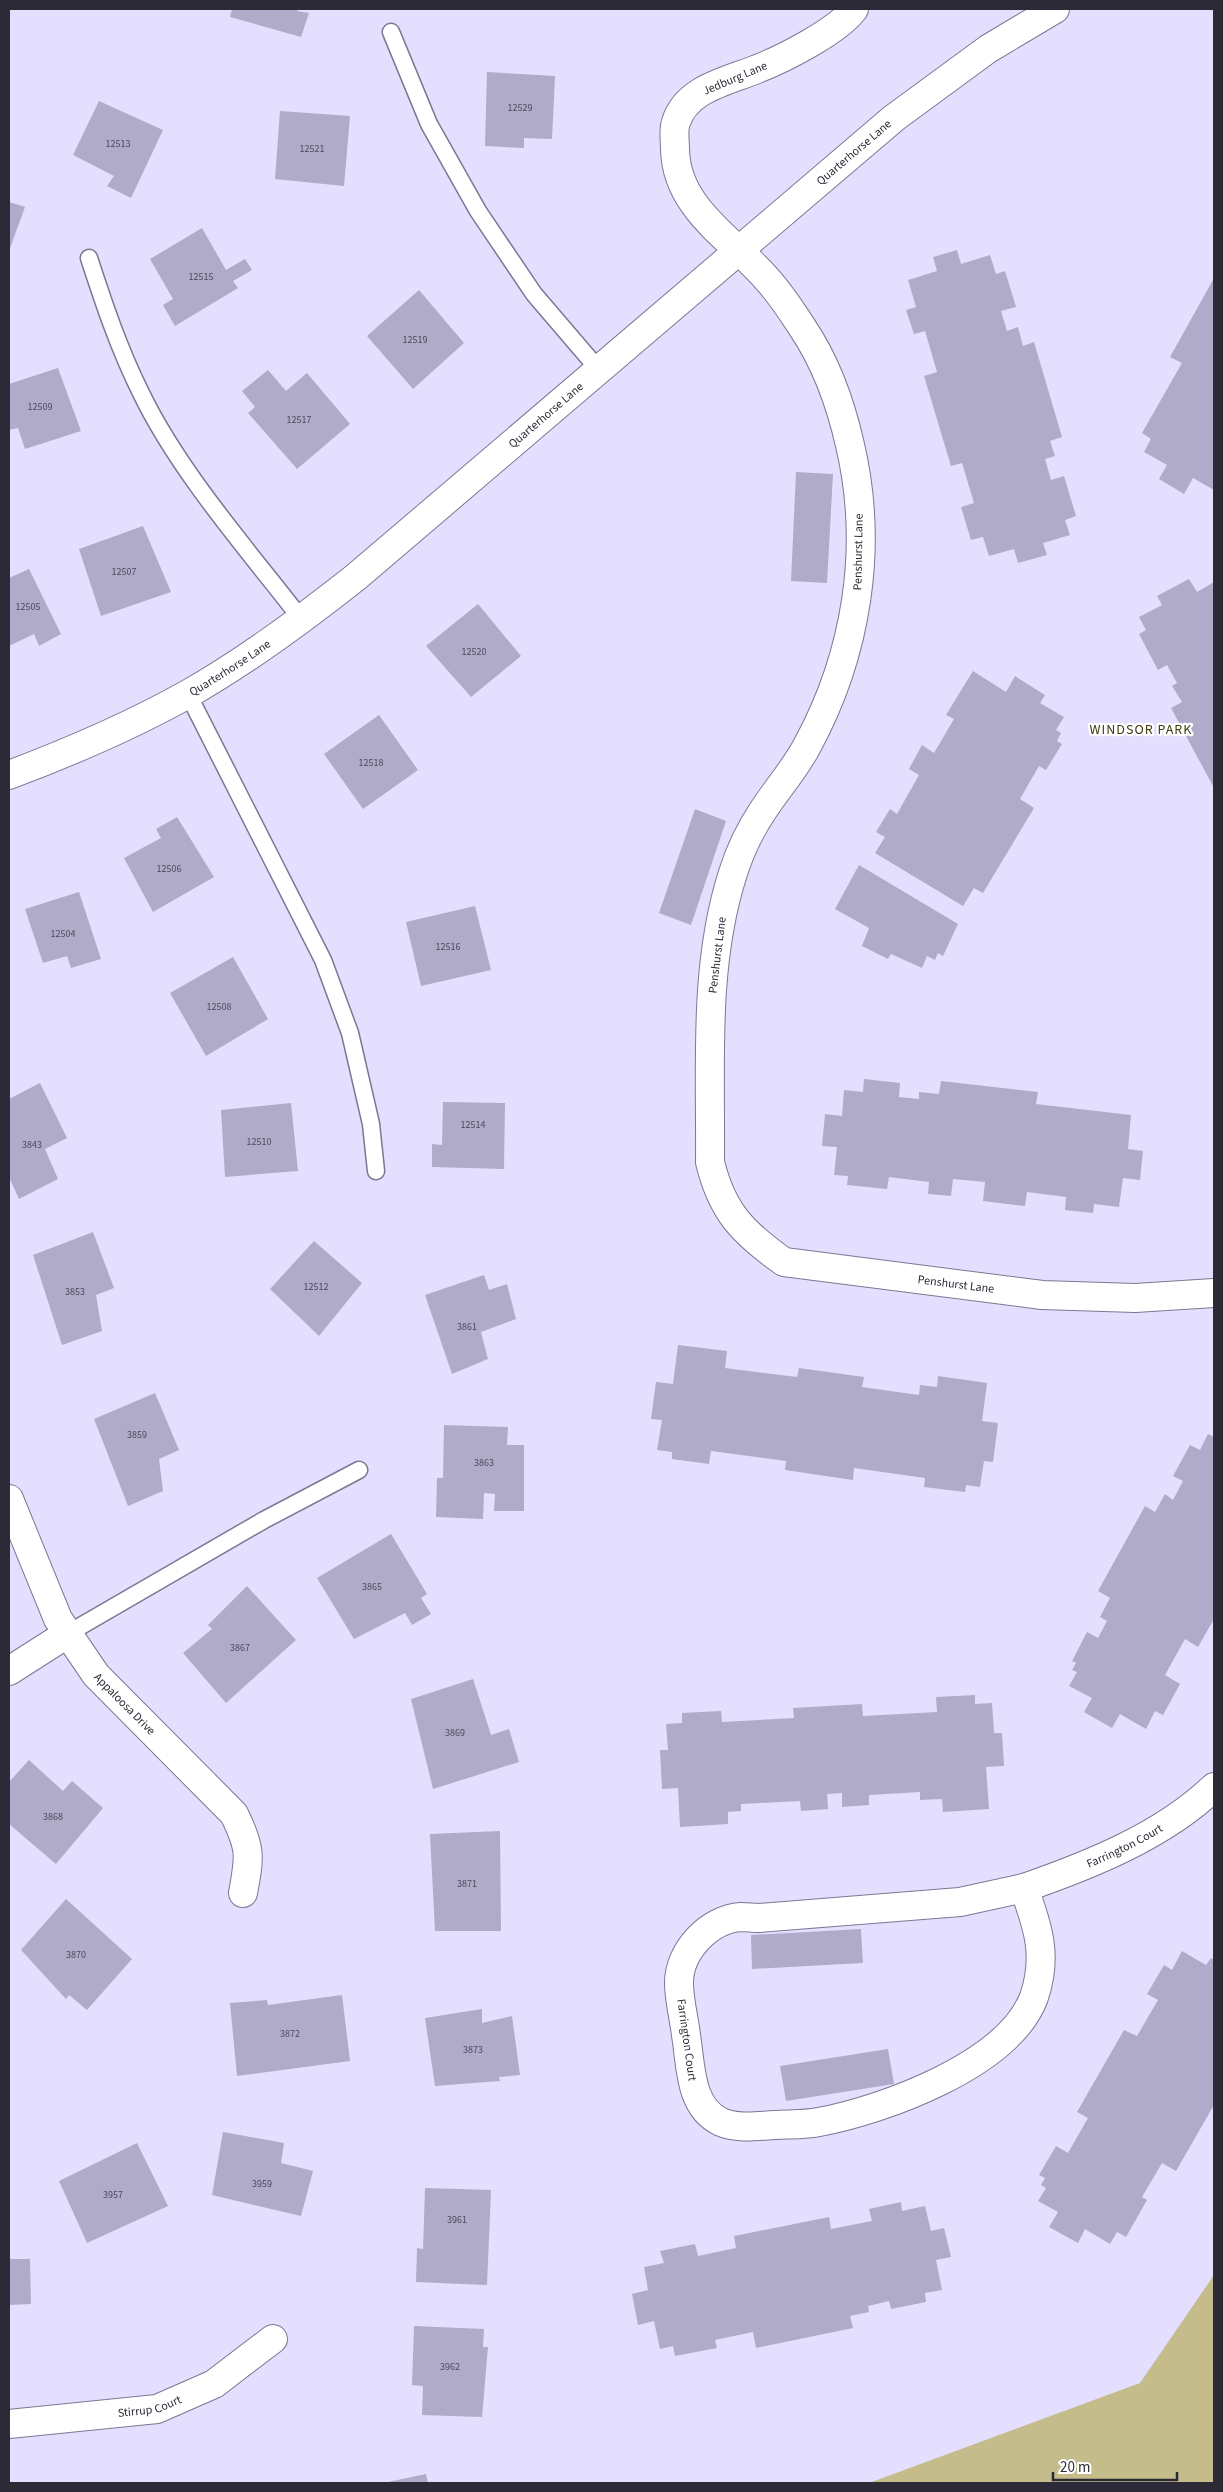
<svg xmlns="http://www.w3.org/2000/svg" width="1223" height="2492" viewBox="0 0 1223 2492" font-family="'Source Sans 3',sans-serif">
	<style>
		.green { fill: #c4bc8b }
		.building { fill: #b0abc9 }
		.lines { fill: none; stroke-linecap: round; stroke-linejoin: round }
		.service-casing { stroke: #7c7793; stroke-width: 19 }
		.minor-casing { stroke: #7c7793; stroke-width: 30 }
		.service { stroke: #fff; stroke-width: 16 }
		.minor { stroke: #fff; stroke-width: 28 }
		.labels { text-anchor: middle; stroke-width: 4.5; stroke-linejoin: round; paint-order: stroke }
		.number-label { font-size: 10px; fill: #4d4a5b }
		.street-label { font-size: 12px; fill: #2c2a36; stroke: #fff }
		.neighbourhood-label { font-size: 14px; letter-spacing: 1px; fill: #413b11; stroke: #fff }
	</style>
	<rect width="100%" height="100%" fill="#e4dfff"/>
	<!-- green -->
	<path class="green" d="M 1214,2275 L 1214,2483 L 869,2483 L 1140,2383 Z"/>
	<!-- building -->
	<path class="building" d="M 232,9 L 298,9 L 297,11 L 309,13 L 301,37 L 230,17 Z
		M 487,72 L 555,76 L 552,139 L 524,138 L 524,148 L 485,146 Z
		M 99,101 L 163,130 L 131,198 L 107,186 L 114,176 L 73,155 Z
		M 280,111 L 350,116 L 344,186 L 275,179 Z
		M 9,202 L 25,207 L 9,251 Z
		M 202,228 L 226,270 L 245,259 L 252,270 L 233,281 L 238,288 L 175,326 L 163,305 L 173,299 L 150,259 Z
		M 957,250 L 961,264 L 990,255 L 996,274 L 1005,271 L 1016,307 L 1001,311 L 1007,331 L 1018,327 L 1023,346 L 1034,342 L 1062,437 L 1050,441 L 1055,456 L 1045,459 L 1051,480 L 1064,476 L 1076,516 L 1065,520 L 1070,535 L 1043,543 L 1047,555 L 1018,563 L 1014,549 L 989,556 L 983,537 L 971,540 L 961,507 L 974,503 L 962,463 L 951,466 L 924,376 L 937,372 L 925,331 L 914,334 L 906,310 L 916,307 L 908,280 L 937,271 L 933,257 Z
		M 1214,278 L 1214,490 L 1193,478 L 1184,494 L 1159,479 L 1167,465 L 1144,452 L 1151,439 L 1142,433 L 1182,363 L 1170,357 Z
		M 419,290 L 464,343 L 413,389 L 367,336 Z
		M 58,368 L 81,431 L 25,449 L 18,428 L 9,430 L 9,384 Z
		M 268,370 L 286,391 L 307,373 L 350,424 L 297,469 L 248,413 L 255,407 L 242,391 Z
		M 796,472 L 833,474 L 827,583 L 791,581 Z
		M 143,526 L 171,592 L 101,616 L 79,549 Z
		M 29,569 L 61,634 L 39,646 L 34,634 L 9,646 L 9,578 Z
		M 1189,579 L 1197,592 L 1214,582 L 1214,788 L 1171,708 L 1182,702 L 1172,686 L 1177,683 L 1167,665 L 1158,670 L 1139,634 L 1146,630 L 1139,617 L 1162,605 L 1157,596 Z
		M 478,604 L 521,656 L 471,697 L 426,646 Z
		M 973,671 L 1006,692 L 1015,676 L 1045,695 L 1040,703 L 1064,717 L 1056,730 L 1061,733 L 1057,741 L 1062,744 L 1046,770 L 1039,766 L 1020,799 L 1034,808 L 983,893 L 974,888 L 963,906 L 875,853 L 885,837 L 876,832 L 890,809 L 897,814 L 919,775 L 909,769 L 922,745 L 934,753 L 954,719 L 946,715 Z
		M 379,715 L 418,770 L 363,809 L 324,754 Z
		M 695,809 L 726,821 L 691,925 L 659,913 Z
		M 177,817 L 214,877 L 153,912 L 124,858 L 161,838 L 156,829 Z
		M 859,865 L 958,924 L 943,956 L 938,953 L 935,960 L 927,956 L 922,968 L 891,954 L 888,959 L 862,946 L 869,928 L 835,909 Z
		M 79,892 L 101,959 L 71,968 L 67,956 L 43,963 L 25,909 Z
		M 475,906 L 491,970 L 421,986 L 406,922 Z
		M 233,957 L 268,1019 L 206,1056 L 170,993 Z
		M 864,1079 L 900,1083 L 899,1097 L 919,1099 L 919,1092 L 939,1094 L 941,1081 L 1038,1092 L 1036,1104 L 1131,1115 L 1128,1149 L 1143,1151 L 1140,1180 L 1123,1178 L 1119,1207 L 1094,1204 L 1093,1213 L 1065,1210 L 1066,1197 L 1027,1192 L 1025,1206 L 983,1201 L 985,1182 L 953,1179 L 951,1196 L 928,1194 L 929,1182 L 889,1177 L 887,1189 L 847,1185 L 848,1176 L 834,1175 L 837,1147 L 822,1146 L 825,1114 L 842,1116 L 844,1090 L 863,1092 Z
		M 40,1083 L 67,1138 L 45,1149 L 58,1179 L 19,1199 L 9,1177 L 9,1099 Z
		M 443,1102 L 505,1103 L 504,1169 L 432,1167 L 432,1144 L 442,1145 Z
		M 291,1103 L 298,1171 L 225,1177 L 221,1110 Z
		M 93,1232 L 114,1288 L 96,1295 L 102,1331 L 62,1345 L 33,1255 Z
		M 314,1241 L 362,1283 L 319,1336 L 270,1289 Z
		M 484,1275 L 489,1290 L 507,1284 L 516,1319 L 481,1332 L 488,1359 L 452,1374 L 425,1295 Z
		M 678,1345 L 727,1351 L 725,1368 L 797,1377 L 799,1368 L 864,1377 L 862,1387 L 919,1395 L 920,1385 L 937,1387 L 938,1376 L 987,1383 L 982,1421 L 998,1423 L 993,1462 L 984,1461 L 980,1487 L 966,1485 L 965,1492 L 924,1487 L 925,1478 L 854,1468 L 853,1480 L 785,1470 L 786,1461 L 711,1451 L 709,1464 L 672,1459 L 672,1452 L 657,1450 L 662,1420 L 651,1419 L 656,1382 L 673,1384 Z
		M 155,1393 L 179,1450 L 159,1459 L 163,1491 L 128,1506 L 94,1419 Z
		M 444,1425 L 508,1427 L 507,1445 L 524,1445 L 524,1511 L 494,1511 L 495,1494 L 484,1493 L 483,1519 L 436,1517 L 437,1478 L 443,1478 Z
		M 1208,1434 L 1214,1437 L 1214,1619 L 1198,1647 L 1185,1639 L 1165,1675 L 1180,1684 L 1163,1715 L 1155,1711 L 1146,1729 L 1120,1714 L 1112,1728 L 1084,1712 L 1092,1698 L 1069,1686 L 1077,1672 L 1072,1670 L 1076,1663 L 1072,1661 L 1087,1632 L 1098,1638 L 1107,1621 L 1100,1617 L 1110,1598 L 1098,1591 L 1145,1506 L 1155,1512 L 1165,1494 L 1173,1500 L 1183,1481 L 1173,1476 L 1190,1445 L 1200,1450 Z
		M 391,1534 L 427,1594 L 421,1598 L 431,1614 L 412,1625 L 405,1613 L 354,1639 L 317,1578 Z
		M 247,1586 L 296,1640 L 226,1703 L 183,1653 L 212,1629 L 208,1625 Z
		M 473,1679 L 491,1735 L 509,1729 L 519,1762 L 433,1789 L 411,1699 Z
		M 975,1695 L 975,1704 L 992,1703 L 994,1733 L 1002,1733 L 1004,1766 L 986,1767 L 989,1809 L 943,1812 L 942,1799 L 920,1800 L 920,1792 L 869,1795 L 869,1805 L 842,1807 L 842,1793 L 827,1794 L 828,1809 L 801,1811 L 800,1801 L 741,1804 L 741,1811 L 728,1812 L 728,1824 L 680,1827 L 678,1788 L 662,1789 L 660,1750 L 668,1750 L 666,1724 L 682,1723 L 682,1713 L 721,1711 L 722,1722 L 794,1718 L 793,1708 L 862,1704 L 863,1716 L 937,1712 L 936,1697 Z
		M 29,1760 L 63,1791 L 72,1781 L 103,1808 L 56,1864 L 9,1824 L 9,1782 Z
		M 500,1831 L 501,1931 L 435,1931 L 430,1834 Z
		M 66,1899 L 132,1959 L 87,2010 L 69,1995 L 66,1999 L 21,1950 Z
		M 861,1929 L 863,1963 L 752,1969 L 751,1935 Z
		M 1182,1951 L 1206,1965 L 1211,1958 L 1214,1960 L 1214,2105 L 1176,2171 L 1162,2163 L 1142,2197 L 1147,2200 L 1126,2237 L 1117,2232 L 1110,2244 L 1085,2229 L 1078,2243 L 1049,2227 L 1058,2212 L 1038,2201 L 1046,2188 L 1041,2185 L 1045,2178 L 1039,2175 L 1056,2146 L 1068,2153 L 1088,2118 L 1077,2112 L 1124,2030 L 1137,2036 L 1158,2000 L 1147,1994 L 1164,1965 L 1172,1970 Z
		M 342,1995 L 350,2061 L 237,2076 L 230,2003 L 267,2000 L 268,2005 Z
		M 482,2009 L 482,2023 L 512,2016 L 520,2075 L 499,2077 L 500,2081 L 435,2086 L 425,2018 Z
		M 888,2049 L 894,2084 L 786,2101 L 780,2066 Z
		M 223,2132 L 284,2143 L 281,2163 L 313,2171 L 301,2216 L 212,2195 Z
		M 137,2143 L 168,2206 L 87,2243 L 59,2181 Z
		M 425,2188 L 491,2190 L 487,2285 L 416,2282 L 417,2248 L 423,2249 Z
		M 901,2202 L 902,2211 L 925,2206 L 931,2231 L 944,2228 L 951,2257 L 936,2260 L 942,2290 L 925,2293 L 926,2302 L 891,2309 L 889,2301 L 868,2306 L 869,2312 L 850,2316 L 853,2328 L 756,2348 L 753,2332 L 715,2340 L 717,2348 L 675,2356 L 673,2346 L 660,2349 L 654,2321 L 638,2325 L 632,2294 L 648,2290 L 644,2267 L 664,2263 L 660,2251 L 695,2244 L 698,2256 L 736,2248 L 734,2236 L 829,2217 L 831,2229 L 872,2221 L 869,2209 Z
		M 9,2259 L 30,2259 L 31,2304 L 9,2305 Z
		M 414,2326 L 484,2329 L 483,2347 L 488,2347 L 482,2417 L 422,2415 L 423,2386 L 412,2385 Z
		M 426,2474 L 428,2483 L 389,2483 L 388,2482 Z"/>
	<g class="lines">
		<defs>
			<path id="service" d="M 391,32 L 429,124 L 478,211 L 534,294 L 599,370
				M 89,258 C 104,304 119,349 141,393 C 179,472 248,550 302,620
				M 188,694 L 323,960 L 350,1033 L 371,1124 L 376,1171
				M 67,1634 L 264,1520 L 359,1470"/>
			<g id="minor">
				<path id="s1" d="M 854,9 C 838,31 783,59 757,69 C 728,81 687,88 676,122 C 673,130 675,141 675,149 C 676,208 731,238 766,278 C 779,292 791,310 802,327 C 825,361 841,405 850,445 C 874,547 857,654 807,746 C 795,769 776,790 762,812 C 750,830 739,854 733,873 C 703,966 711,1066 710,1162 C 722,1212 743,1233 784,1262 L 1042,1295 L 1135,1298 L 1214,1293"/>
				<path id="s2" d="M 9,775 C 70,752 131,726 188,694 C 248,660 303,619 356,577 L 894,118 L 988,49 L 1055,9"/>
				<path id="s3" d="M 9,1499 L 58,1619 L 96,1675 L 234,1814 C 251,1848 250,1856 243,1893"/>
				<path d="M 9,1671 L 67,1634"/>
				<path d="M 1024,1888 C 1038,1927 1048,1956 1034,1997 C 1009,2065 883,2110 819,2122 C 805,2125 788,2124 774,2125 C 758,2126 737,2129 721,2122 C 689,2107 691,2065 686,2035 C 684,2018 679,2000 679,1983 C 679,1951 709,1919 741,1917 C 747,1917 753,1918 759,1918 L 960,1902 Z"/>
				<path id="s4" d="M 1024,1888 C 1090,1865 1163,1836 1214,1787"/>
				<path id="s5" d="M 9,2424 L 157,2409 L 214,2384 L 273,2339"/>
			</g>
		</defs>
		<!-- service casing -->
		<use href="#service" class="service-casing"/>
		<!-- minor casing -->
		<use href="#minor" class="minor-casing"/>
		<!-- service -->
		<use href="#service" class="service"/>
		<!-- minor -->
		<use href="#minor" class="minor"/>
	</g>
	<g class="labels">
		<!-- number labels -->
		<g class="number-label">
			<text x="520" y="111">12529</text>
			<text x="118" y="147">12513</text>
			<text x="312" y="152">12521</text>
			<text x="201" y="280">12515</text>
			<text x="415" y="343">12519</text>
			<text x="40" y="410">12509</text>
			<text x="299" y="423">12517</text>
			<text x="124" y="575">12507</text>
			<text x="28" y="610">12505</text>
			<text x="474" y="655">12520</text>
			<text x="371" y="766">12518</text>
			<text x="169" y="872">12506</text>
			<text x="63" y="937">12504</text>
			<text x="448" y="950">12516</text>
			<text x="219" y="1010">12508</text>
			<text x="473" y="1128">12514</text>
			<text x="259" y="1145">12510</text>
			<text x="32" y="1148">3843</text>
			<text x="316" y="1290">12512</text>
			<text x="75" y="1295">3853</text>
			<text x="467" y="1330">3861</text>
			<text x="137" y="1438">3859</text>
			<text x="484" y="1466">3863</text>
			<text x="372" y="1590">3865</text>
			<text x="240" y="1651">3867</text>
			<text x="455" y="1736">3869</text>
			<text x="53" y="1820">3868</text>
			<text x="467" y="1887">3871</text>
			<text x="76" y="1958">3870</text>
			<text x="290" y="2037">3872</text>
			<text x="473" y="2053">3873</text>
			<text x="262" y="2187">3959</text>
			<text x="113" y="2198">3957</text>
			<text x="457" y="2223">3961</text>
			<text x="450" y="2370">3962</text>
		</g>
		<!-- street labels -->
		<g class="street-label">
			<text transform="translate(735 78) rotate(-23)" y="4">Jedburg Lane</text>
			<text dy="4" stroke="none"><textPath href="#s2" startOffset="1056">Quarterhorse Lane</textPath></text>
			<text dy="4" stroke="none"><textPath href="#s2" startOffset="651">Quarterhorse Lane</textPath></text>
			<text transform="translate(858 552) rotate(-89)" y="4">Penshurst Lane</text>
			<text dy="4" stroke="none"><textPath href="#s2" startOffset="246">Quarterhorse Lane</textPath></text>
			<text transform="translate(717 955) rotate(-83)" y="4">Penshurst Lane</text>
			<text dy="4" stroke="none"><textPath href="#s1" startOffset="1645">Penshurst Lane</textPath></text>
			<text dy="4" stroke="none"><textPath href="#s3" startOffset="238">Appaloosa Drive</textPath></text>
			<text dy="4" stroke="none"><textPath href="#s4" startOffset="109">Farrington Court</textPath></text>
			<text transform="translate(687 2040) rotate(82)" y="4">Farrington Court</text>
			<text dy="4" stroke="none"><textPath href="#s5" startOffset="142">Stirrup Court</textPath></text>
		</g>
		<!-- neighbourhood labels -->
		<g class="neighbourhood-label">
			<text x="1141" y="734">WINDSOR PARK</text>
		</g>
	</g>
	<!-- border -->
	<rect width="1223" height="2492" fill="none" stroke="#2c2a36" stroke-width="20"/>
	<!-- scale -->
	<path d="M1053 2472v8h124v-8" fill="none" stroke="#2c2a36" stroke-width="2.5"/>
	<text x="1060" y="2472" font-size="15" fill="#2c2a36" stroke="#ffffff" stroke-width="4" paint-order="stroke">20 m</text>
</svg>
